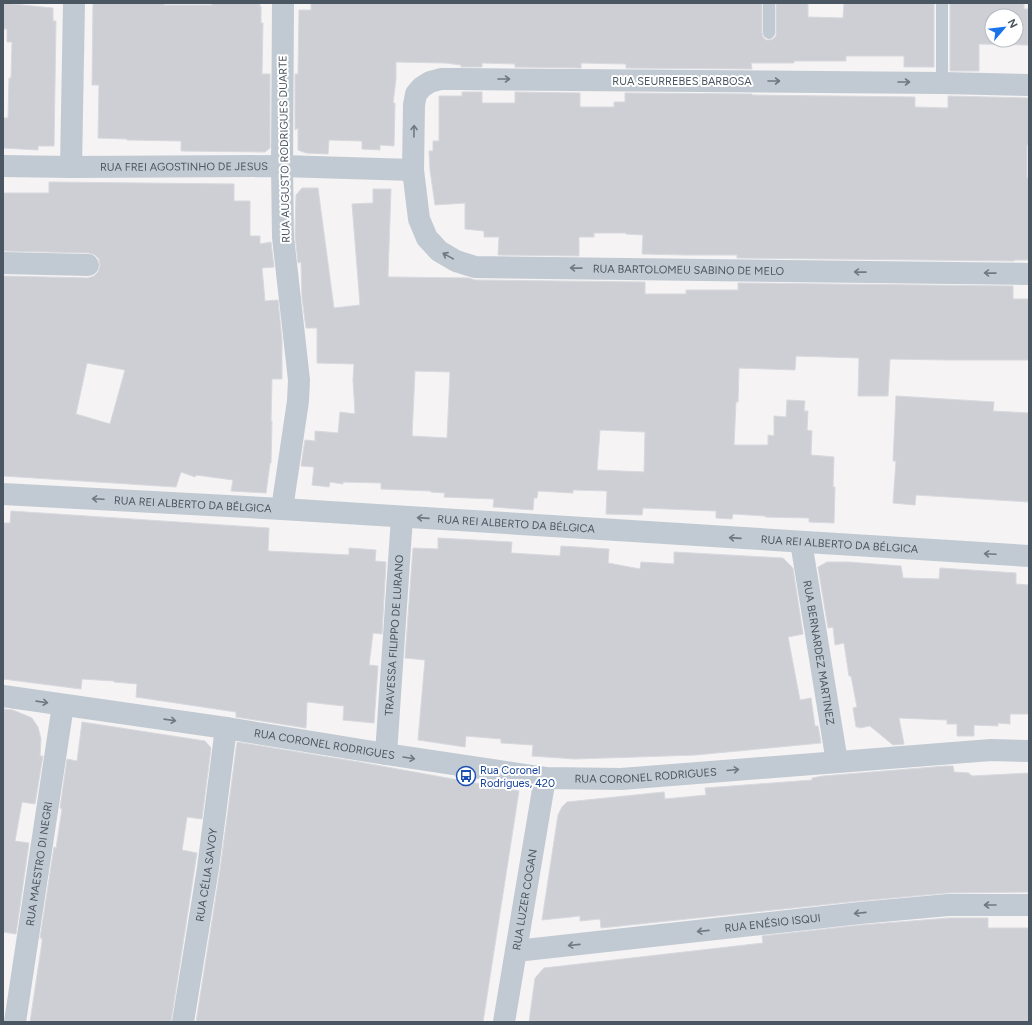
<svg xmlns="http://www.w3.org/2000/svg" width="1032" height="1025" viewBox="0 0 1032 1025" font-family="Figtree,sans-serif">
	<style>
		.building { fill: #cdcfd5; stroke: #d7d9de; fill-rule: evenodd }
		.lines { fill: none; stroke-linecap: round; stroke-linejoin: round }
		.service { stroke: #c1cad2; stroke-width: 12 }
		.minor { stroke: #c1cad2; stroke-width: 22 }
		.oneway { stroke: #6e7983 }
		.labels { text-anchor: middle; stroke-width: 4; stroke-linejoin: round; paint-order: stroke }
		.street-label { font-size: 11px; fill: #4a5661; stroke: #fff }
		.transit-label { font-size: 11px; fill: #164399; stroke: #fff; text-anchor: start }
	</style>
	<rect width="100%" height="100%" fill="#f5f3f3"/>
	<!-- building -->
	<path class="building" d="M 3,3 L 53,8 L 53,21 L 56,21 L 54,146 L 38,146 L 38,150 L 3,148 L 3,118 L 8,118 L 9,78 L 11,78 L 12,42 L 7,42 L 7,29 L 3,29 Z
		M 93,3 L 164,3 L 164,5 L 212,5 L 212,3 L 260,3 L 260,7 L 261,6 L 261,23 L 263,23 L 262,74 L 270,74 L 270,148 L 265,152 L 181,151 L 181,141 L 127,140 L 127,139 L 98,138 L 99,85 L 92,85 Z
		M 311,3 L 762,3 L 762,33 L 763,37 L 766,40 L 769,40 L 773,39 L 776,36 L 776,3 L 808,3 L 808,17 L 843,18 L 844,3 L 934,3 L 934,67 L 904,67 L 904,56 L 846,56 L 846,61 L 794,61 L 794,63 L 751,63 L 752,69 L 626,68 L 626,64 L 581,63 L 581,68 L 515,67 L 515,64 L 482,63 L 482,67 L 461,67 L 461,65 L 446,63 L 396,62 L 396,79 L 393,103 L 395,103 L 394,146 L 380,145 L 380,150 L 362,149 L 362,141 L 329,140 L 328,154 L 306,153 L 298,150 L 298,128 L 295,130 L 295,74 L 298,74 L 299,10 L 311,10 Z
		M 950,3 L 1024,3 L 1024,9 L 1028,9 L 1028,45 L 979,44 L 979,71 L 950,71 ZM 992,16 L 1016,16 L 1016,40 L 992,40 Z
		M 462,92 L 482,92 L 482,103 L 515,103 L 515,92 L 580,93 L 580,107 L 614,107 L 614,102 L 625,102 L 625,93 L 752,94 L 752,95 L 915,97 L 915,107 L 948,108 L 948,96 L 1029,98 L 1029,145 L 1027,145 L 1027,178 L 1029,178 L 1029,260 L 1014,260 L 1014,261 L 737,258 L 737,255 L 686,255 L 642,254 L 643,235 L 626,234 L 626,233 L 594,233 L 594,237 L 579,237 L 579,256 L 498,255 L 499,237 L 484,237 L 484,231 L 465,229 L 465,203 L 435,205 L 430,170 L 429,151 L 433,151 L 433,141 L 439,141 L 439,96 L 462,96 Z
		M 49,182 L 234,184 L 234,201 L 250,201 L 250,236 L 260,236 L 260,244 L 271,242 L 274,267 L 262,268 L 265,301 L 278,300 L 282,340 L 282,379 L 272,379 L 271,421 L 272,421 L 271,463 L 270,463 L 266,493 L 231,491 L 233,480 L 196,475 L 195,477 L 181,472 L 176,487 L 3,476 L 3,276 L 88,278 L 94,276 L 98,272 L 100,266 L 99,259 L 95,255 L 89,253 L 3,251 L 3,193 L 49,193 ZM 87,363 L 125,370 L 110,424 L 76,414 Z
		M 302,188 L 318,188 L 334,308 L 360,305 L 352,204 L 373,203 L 373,189 L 391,189 L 388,277 L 469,278 L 475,280 L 645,282 L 645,294 L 686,294 L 686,290 L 738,290 L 738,283 L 1013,286 L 1013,299 L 1029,299 L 1029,360 L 948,360 L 890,359 L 888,396 L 858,396 L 859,358 L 796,356 L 795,370 L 739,368 L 738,402 L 736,402 L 734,445 L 768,445 L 768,435 L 774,436 L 774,416 L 786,417 L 787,400 L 805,401 L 804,411 L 808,411 L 807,430 L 812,431 L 811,455 L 834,457 L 833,487 L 835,487 L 834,523 L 809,522 L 809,518 L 765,517 L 765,516 L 733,514 L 732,519 L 716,518 L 716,511 L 643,508 L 642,515 L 606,514 L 607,491 L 573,490 L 573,493 L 538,491 L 537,498 L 534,498 L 533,510 L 493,507 L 494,499 L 444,497 L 445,493 L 431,492 L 431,491 L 381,489 L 381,483 L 343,482 L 343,484 L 330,482 L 329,487 L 312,485 L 314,467 L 301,466 L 305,440 L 315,441 L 315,431 L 338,433 L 340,412 L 355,414 L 353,380 L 354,364 L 317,363 L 317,328 L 306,328 L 302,298 L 301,262 L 298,263 L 295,236 L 296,195 ZM 415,371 L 450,372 L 447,438 L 412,436 ZM 600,430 L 645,432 L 644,472 L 597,470 Z
		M 896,396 L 994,402 L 993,411 L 1029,413 L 1029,502 L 916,495 L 915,505 L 893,503 L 896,461 L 893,461 Z
		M 11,511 L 269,528 L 268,551 L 349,555 L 349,548 L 376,550 L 375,561 L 386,562 L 382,634 L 373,633 L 369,665 L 378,666 L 374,723 L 343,720 L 344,706 L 307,702 L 306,728 L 236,717 L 236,712 L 136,697 L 137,684 L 114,682 L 114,681 L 82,679 L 81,689 L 3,679 L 3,523 L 10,523 Z
		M 438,538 L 512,542 L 511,553 L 560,556 L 561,546 L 609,549 L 608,563 L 640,569 L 641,562 L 674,564 L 674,552 L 783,558 L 793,568 L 803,634 L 788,637 L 800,700 L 811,698 L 815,726 L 818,726 L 821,743 L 696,755 L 575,759 L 532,756 L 533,745 L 501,743 L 501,739 L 466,736 L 465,747 L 418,740 L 425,660 L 405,658 L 413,548 L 438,549 Z
		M 827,562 L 848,562 L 901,566 L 903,578 L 939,579 L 940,568 L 1016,573 L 1016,584 L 1029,585 L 1029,714 L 1010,714 L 1010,724 L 998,723 L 998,726 L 974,725 L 974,736 L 957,736 L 957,724 L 947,724 L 947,720 L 899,718 L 904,744 L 893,745 L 870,726 L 859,728 L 859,727 L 856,727 L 853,708 L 857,707 L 851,676 L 849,676 L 844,643 L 835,645 L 833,627 L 828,628 L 818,567 Z
		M 3,709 L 13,710 L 32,718 L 38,727 L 41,739 L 40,756 L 43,756 L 35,804 L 22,802 L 15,841 L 29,843 L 16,934 L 3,932 Z
		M 82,722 L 205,741 L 211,748 L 202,819 L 187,817 L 182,850 L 197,853 L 171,1022 L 30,1022 L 42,942 L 42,938 L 40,938 L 54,847 L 56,848 L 62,809 L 60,808 L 67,759 L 77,761 Z
		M 237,742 L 359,762 L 519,791 L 483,1022 L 196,1022 L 220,870 Z
		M 946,766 L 953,766 L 954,772 L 969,773 L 970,775 L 972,775 L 972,776 L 1029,773 L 1029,892 L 947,893 L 859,901 L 601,928 L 600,919 L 580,921 L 580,916 L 542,920 L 558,815 L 562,807 L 567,802 L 664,792 L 665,799 L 706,795 L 705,788 L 812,780 L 812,778 L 823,776 Z
		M 949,918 L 988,918 L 988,928 L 1029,928 L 1029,1022 L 529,1022 L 535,978 L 544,968 L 763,943 L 762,936 L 861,925 Z"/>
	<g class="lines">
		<!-- service -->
		<path class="service" d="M 769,33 L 769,3
			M 942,83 L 942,3"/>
		<!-- minor -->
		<g class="minor">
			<path id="s1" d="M 1029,85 L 942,83 L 457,79 L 441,79 L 430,82 L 422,87 L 416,94 L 414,105 L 413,170 L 419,219 L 427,238 L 439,251 L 456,261 L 475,267 L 1029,274"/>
			<path id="s2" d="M 3,166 L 71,167 L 282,166 L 413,170"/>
			<path d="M 71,167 L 74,3"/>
			<path d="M 3,263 L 88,265"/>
			<path id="s3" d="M 3,494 L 282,509 L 1029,556"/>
			<path d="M 282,509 L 298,401 L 299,380 L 283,237 L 282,166 L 283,3"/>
			<path id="s4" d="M 801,542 L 837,762"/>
			<path id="s5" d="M 3,696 L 226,728 L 386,754 L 545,778 L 621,779 L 991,750 L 1029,751"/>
			<path id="s6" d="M 386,754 L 402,517"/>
			<path id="s7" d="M 516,951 L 860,913 L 948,905 L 1029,905"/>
			<path id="s8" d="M 15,1022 L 63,705"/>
			<path id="s9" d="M 183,1022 L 208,868 L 226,728"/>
			<path id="s10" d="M 504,1022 L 545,778"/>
		</g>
	</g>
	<!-- one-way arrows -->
	<defs><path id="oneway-shaft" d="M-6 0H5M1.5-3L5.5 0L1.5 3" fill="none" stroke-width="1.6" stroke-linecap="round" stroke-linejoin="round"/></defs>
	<g class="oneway">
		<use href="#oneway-shaft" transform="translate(504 79)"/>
		<use href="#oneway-shaft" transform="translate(774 81)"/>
		<use href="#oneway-shaft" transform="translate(904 82)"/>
		<use href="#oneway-shaft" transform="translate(414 131) rotate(-89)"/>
		<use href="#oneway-shaft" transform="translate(448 256) rotate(-151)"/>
		<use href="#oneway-shaft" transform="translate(576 268) rotate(-179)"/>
		<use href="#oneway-shaft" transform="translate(860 272) rotate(-179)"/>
		<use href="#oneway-shaft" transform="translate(990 273) rotate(-179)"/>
		<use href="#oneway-shaft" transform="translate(98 499) rotate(-177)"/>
		<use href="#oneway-shaft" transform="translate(423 518) rotate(-176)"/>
		<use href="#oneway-shaft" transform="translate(735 538) rotate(-176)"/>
		<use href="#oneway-shaft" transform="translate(990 554) rotate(-177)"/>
		<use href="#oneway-shaft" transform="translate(42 702) rotate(8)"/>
		<use href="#oneway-shaft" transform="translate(170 720) rotate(8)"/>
		<use href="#oneway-shaft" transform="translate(409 758) rotate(9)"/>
		<use href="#oneway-shaft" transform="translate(733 770) rotate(-5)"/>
		<use href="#oneway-shaft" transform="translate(990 905) rotate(180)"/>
		<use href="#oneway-shaft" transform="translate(860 913) rotate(174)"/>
		<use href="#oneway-shaft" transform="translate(703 931) rotate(174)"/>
		<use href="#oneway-shaft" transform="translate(574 945) rotate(174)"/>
	</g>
	<!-- icons -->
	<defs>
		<symbol id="bus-ring" viewBox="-11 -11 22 22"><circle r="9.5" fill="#fff" stroke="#1a4fb4" stroke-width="1.5"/><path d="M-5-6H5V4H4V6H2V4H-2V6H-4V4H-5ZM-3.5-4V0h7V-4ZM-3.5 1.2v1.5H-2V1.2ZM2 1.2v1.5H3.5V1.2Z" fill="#1a4fb4"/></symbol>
	</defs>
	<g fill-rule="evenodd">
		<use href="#bus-ring" x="455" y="765" width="22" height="22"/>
	</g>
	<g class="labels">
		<!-- street labels -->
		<g class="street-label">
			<text x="682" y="85">RUA SEURREBES BARBOSA</text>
			<text transform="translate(284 149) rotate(-91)" y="4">RUA AUGUSTO RODRIGUES DUARTE</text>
			<text dy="4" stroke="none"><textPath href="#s2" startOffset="181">RUA FREI AGOSTINHO DE JESUS</textPath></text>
			<text dy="4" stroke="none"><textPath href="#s1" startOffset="1035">RUA BARTOLOMEU SABINO DE MELO</textPath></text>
			<text dy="4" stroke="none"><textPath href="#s3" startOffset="190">RUA REI ALBERTO DA BÉLGICA</textPath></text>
			<text dy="4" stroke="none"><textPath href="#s3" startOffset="514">RUA REI ALBERTO DA BÉLGICA</textPath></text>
			<text dy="4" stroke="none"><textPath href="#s3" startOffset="838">RUA REI ALBERTO DA BÉLGICA</textPath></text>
			<text dy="4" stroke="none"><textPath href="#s6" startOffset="119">TRAVESSA FILIPPO DE LURANO</textPath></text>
			<text dy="4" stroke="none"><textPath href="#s4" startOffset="112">RUA BERNARDEZ MARTINEZ</textPath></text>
			<text dy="4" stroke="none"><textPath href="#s5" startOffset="325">RUA CORONEL RODRIGUES</textPath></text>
			<text dy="4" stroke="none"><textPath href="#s5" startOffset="649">RUA CORONEL RODRIGUES</textPath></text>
			<text dy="4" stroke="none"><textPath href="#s8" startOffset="160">RUA MAESTRO DI NEGRI</textPath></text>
			<text dy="4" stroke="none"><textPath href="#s9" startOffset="149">RUA CÉLIA SAVOY</textPath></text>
			<text dy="4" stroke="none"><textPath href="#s10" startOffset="124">RUA LUZER COGAN</textPath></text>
			<text dy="4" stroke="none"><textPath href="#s7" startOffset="258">RUA ENÉSIO ISQUI</textPath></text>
		</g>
		<!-- transit labels -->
		<g class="transit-label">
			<text x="480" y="774">Rua Coronel<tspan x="480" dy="13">Rodrigues, 420</tspan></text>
		</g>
	</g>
	<!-- border -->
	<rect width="1032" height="1025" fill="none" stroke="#4a5661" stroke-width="8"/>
	<!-- north arrow -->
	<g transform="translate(1004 28) rotate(62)"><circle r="19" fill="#ffffff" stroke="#b7bbc0"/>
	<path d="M0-3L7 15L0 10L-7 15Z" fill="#1a73e8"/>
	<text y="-6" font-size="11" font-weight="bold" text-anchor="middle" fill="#4a5661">N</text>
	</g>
</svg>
